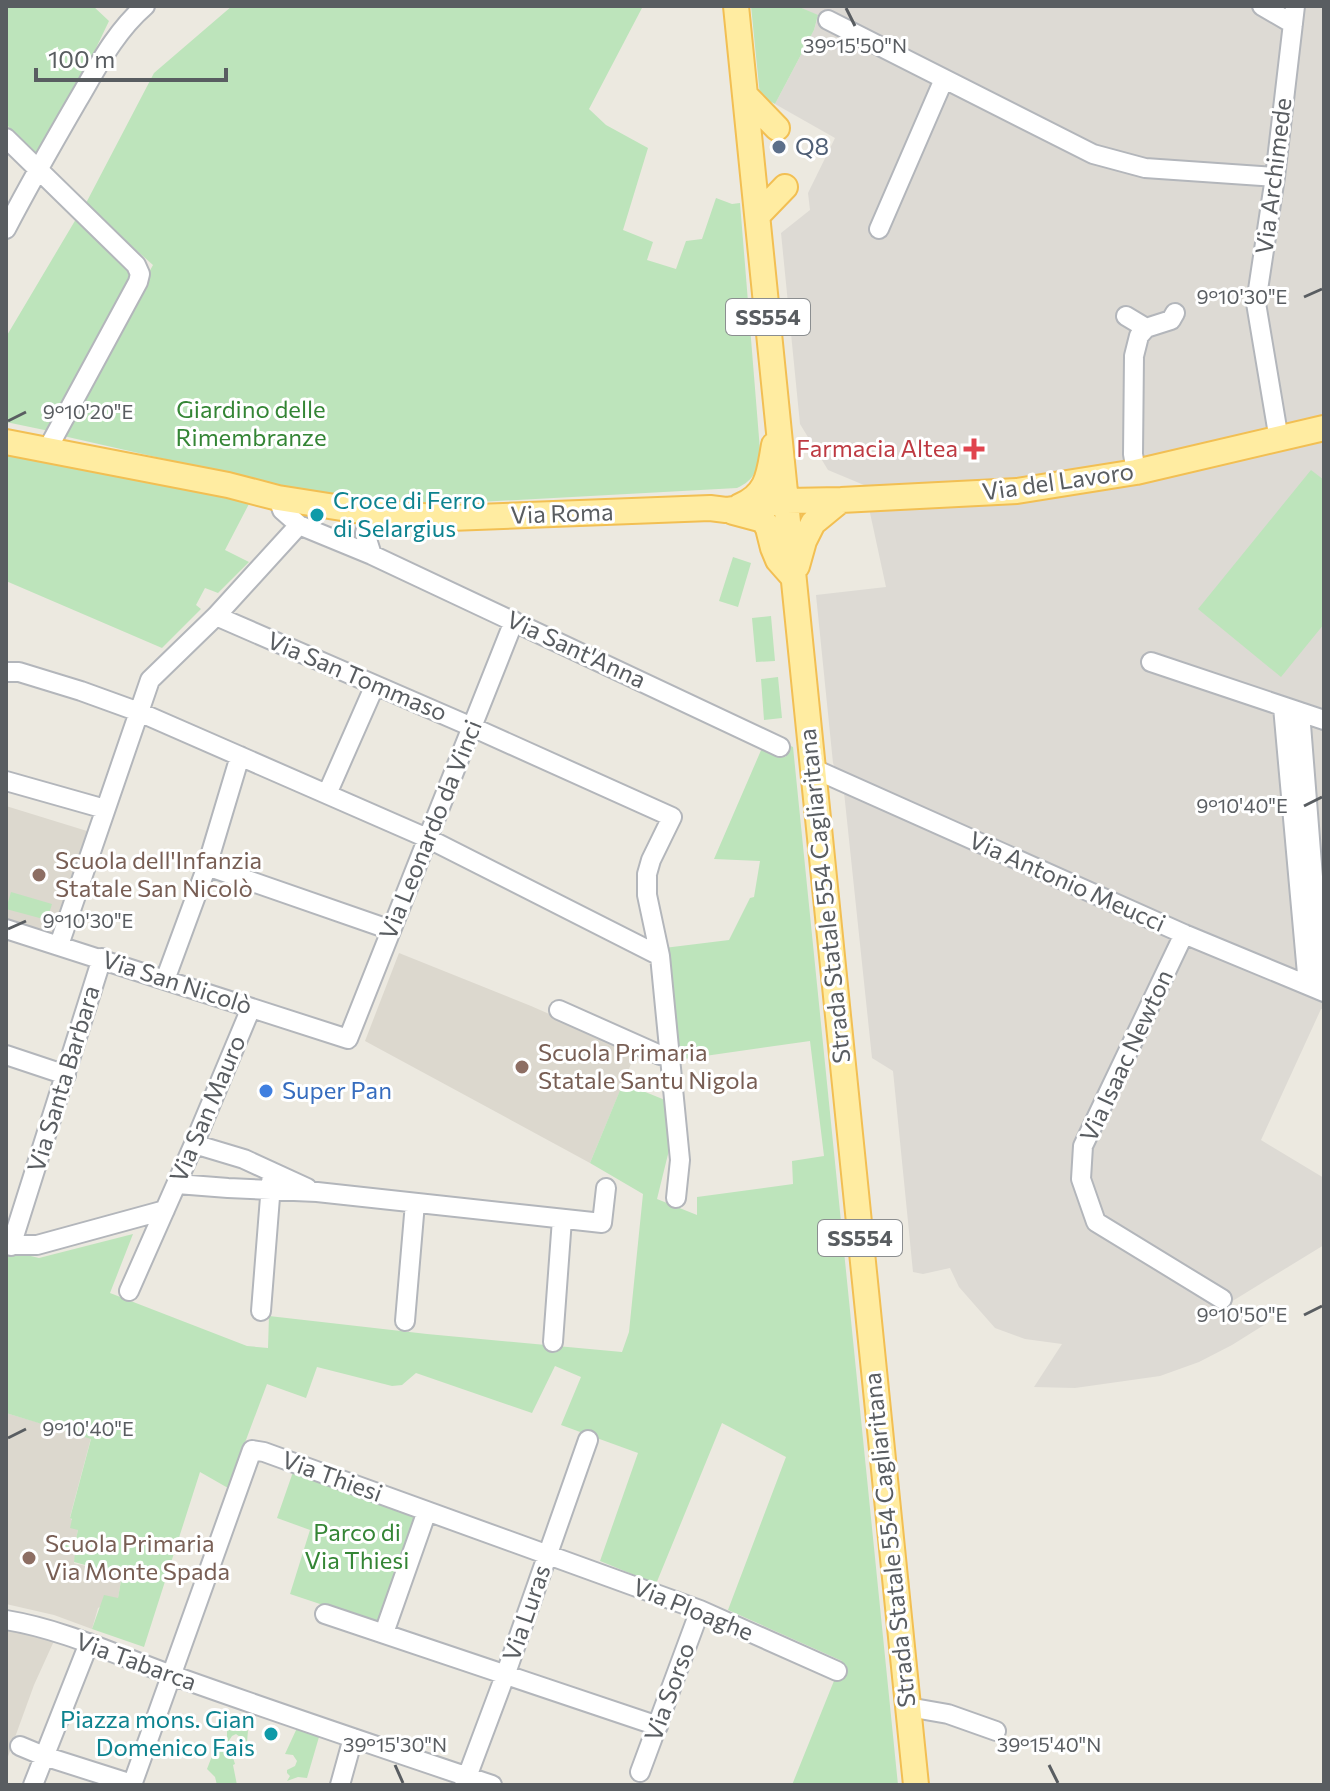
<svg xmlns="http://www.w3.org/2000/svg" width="1330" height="1791" viewBox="0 0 1330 1791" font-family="Commissioner,sans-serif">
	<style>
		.industrial { fill: #dddad4 }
		.education { fill: #dcd8ce }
		.green { fill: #bde4bb }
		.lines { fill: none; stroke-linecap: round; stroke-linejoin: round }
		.minor-casing { stroke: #b3b6bb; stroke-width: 22 }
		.major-casing { stroke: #f2bf53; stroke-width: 28 }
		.minor { stroke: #fff; stroke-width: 18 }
		.major { stroke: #ffeca1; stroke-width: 24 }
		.ticks { fill: none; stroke: #595d61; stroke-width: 3 }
		.service-dot { fill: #5c6f8a; stroke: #fff; stroke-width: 3 }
		.health-dot { fill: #e0444e; stroke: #fff; stroke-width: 3 }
		.culture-dot { fill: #0f9aa8; stroke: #fff; stroke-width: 3 }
		.education-dot { fill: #8d6e63; stroke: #fff; stroke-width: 3 }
		.shop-dot { fill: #3f7fe0; stroke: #fff; stroke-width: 3 }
		.labels { text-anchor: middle; stroke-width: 6; stroke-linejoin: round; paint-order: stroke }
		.shield { fill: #fff; stroke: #8b8e90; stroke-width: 2 }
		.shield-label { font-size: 22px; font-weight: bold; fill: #595d61 }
		.service-label { font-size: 24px; fill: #4e5e75; stroke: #fff; text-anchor: start }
		.street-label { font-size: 24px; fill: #595d61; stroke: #fff }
		.park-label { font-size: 24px; fill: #348535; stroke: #fff }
		.health-label { font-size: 24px; fill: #be3a42; stroke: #fff; text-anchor: end }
		.culture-label { font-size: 24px; fill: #0d838f; stroke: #fff; text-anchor: start }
		.education-label { font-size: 24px; fill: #785e54; stroke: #fff; text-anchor: start }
		.shop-label { font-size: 24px; fill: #366cbe; stroke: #fff; text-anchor: start }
		.ticks-label { font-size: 20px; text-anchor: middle; fill: #595d61; stroke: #fff; stroke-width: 6; stroke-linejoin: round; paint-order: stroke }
	</style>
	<rect width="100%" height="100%" fill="#ece9e0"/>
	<!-- industrial -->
	<path class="industrial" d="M 797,6 L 1324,6 L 1324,1009 L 1321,1009 L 1261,1140 L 1324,1178 L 1324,1245 L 1226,1305 L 1264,1325 L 1232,1345 L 1199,1362 L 1160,1376 L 1075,1388 L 1034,1387 L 1062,1344 L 1025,1339 L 995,1328 L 959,1287 L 950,1268 L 923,1274 L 913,1272 L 893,1071 L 872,1058 L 844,792 L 833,763 L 816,595 L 886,587 L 864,485 L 828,470 L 800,424 L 781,233 L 810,210 L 808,193 L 835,138 L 775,104 L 814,30 L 818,16 Z"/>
	<!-- education -->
	<path class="education" d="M 6,806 L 87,831 L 54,933 L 6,919 Z
		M 399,953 L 531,1006 L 636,1052 L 590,1163 L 365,1041 Z
		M 6,1413 L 91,1438 L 70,1517 L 78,1530 L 75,1543 L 64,1555 L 69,1551 L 76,1553 L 74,1563 L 122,1575 L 118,1598 L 98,1608 L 92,1629 L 54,1615 L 6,1604 Z
		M 6,1629 L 54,1641 L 34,1685 L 6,1762 Z"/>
	<!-- green -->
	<path class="green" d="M 6,6 L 93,6 L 109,21 L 42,161 L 6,124 Z
		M 232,6 L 643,6 L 589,109 L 606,125 L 648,148 L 623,230 L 653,242 L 647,260 L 676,269 L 686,241 L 702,239 L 716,198 L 732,204 L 740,203 L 760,450 C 758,469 755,480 737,488 L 443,504 L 327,496 L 59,435 L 153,265 L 85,205 L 154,73 Z
		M 751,6 L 797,6 L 818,15 L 814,30 L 775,104 L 760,96 Z
		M 76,219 L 136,277 L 54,432 L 6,422 L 6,337 Z
		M 6,451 L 251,500 L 225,550 L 249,562 L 218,593 L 205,588 L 196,605 L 201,609 L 162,648 L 6,581 Z
		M 1311,470 L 1324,480 L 1324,624 L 1281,677 L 1198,609 Z
		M 733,557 L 751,563 L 738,607 L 719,601 Z
		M 771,616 L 775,661 L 756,662 L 752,618 Z
		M 778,677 L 782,718 L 764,720 L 761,679 Z
		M 786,744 L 793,747 L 898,1785 L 792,1785 L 842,1661 L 728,1610 L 786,1457 L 722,1423 L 656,1584 L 600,1561 L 638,1453 L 561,1425 L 581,1377 L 555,1366 L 532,1413 L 416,1373 L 402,1385 L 392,1386 L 317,1367 L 306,1398 L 267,1384 L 228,1488 L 200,1472 L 144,1647 L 92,1629 L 104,1595 L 118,1598 L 122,1575 L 74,1562 L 75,1553 L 69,1552 L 63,1555 L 66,1541 L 75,1543 L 78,1530 L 70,1528 L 72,1519 L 70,1518 L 91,1439 L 6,1413 L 6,1250 L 39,1258 L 133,1234 L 110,1293 L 247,1346 L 268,1348 L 269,1316 L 427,1334 L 622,1352 L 629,1332 L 643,1194 L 590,1163 L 623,1083 L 665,1100 L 671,1142 L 657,1199 L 697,1215 L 697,1197 L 793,1184 L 792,1161 L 824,1156 L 810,1041 L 677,1060 L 664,948 L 729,940 L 750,898 L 754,897 L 760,861 L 714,859 L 762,748 L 786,757 Z
		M 11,892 L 52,904 L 47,920 L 6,909 Z
		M 293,1472 L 420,1516 L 383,1625 L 290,1594 L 310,1530 L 277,1518 Z
		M 249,1719 L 247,1742 L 236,1734 L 232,1736 L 228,1742 L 235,1764 L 233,1765 L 237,1785 L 217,1785 L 215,1777 L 207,1769 L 217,1743 L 225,1741 L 227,1738 L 227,1730 Z
		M 297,1728 L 319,1737 L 307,1778 L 298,1777 L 287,1781 L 290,1776 L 287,1773 L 287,1770 L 295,1766 L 297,1761 L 293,1755 L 285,1754 Z"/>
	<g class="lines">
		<defs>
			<path id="minor" d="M 1262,6 L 1293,24
				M 828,20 L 1093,154 L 1145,168 L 1275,177
				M 6,138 L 136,265 L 140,274 L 138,282 L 47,450
				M 6,229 C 29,185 53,143 78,100 C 98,66 115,32 145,6
				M 879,229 L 944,79
				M 1126,316 L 1146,328
				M 1279,440 L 1256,303 L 1275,177 L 1295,6
				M 1136,472 L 1133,454 L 1134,356 L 1139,336 L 1146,328 L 1171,320 L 1175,313
				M 278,498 L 282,510 L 299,525 L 372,555 L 780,747
				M 371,512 L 365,533 L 372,555
				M 216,616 L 472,727 L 672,817 L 651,860 L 647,874 L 647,895 L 660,956 L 680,1160 L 676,1198
				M 1151,662 L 1324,720
				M 6,672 L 19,672 L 81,691 L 139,712 L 427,838 L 660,956
				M 1283,707 L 1308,985
				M 1300,712 L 1322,991
				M 812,768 L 1184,934 L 1324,992
				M 6,781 L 105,809
				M 327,794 L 375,685
				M 207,866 L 391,930
				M 6,929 L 348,1039 L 514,621
				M 1184,934 L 1083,1146 L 1081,1179 L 1096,1222 L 1222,1299
				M 59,945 L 150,680 L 216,616 L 299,525
				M 165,980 L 207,866 L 240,756
				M 559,1010 L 660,1055 L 670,1056
				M 6,1055 L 66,1075
				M 194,1144 L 244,1159 L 307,1188
				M 177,1184 L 228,1188 L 317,1192 L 602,1223 L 606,1188
				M 6,1245 L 37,1245 L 165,1210
				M 11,1246 L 102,958
				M 129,1291 L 194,1144 L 251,1008
				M 261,1311 L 272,1172
				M 405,1321 L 415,1203
				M 553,1342 L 562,1219
				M 325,1614 L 658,1726
				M 6,1620 C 67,1630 122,1658 180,1678 C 284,1715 388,1750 492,1785
				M 384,1633 L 427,1511
				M 908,1707 L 948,1714 L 996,1731
				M 20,1746 L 44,1756 L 132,1784
				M 640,1772 L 700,1610
				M 33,1785 L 89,1643
				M 132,1785 L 252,1450 L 264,1452 L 700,1610 L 837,1671
				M 340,1785 L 353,1738
				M 464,1785 L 506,1673 L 588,1440"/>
			<path id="major" d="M 736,6 C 796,599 855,1192 916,1785
				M 746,96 L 777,128
				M 758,215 L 785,187
				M 6,442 L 228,485 L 278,498 L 367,512 L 450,518 L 710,508 L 726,510 L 787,501 L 841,500 L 1017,491 L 1136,472 L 1324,428
				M 740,506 C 769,494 769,472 774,445
				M 733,512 L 763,520 L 768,528 L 773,548 L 778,560 L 793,577
				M 797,566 L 804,541 L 813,523 L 841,500"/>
		</defs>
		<!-- minor casing -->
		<use href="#minor" class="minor-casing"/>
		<!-- major casing -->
		<use href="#major" class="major-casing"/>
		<!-- minor -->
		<use href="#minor" class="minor"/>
		<!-- major -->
		<use href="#major" class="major"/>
	</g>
	<!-- ticks -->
	<path class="ticks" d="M 846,8 L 855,26M 1304,297 L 1322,289M 8,421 L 26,412M 1304,806 L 1322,797M 8,929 L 26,921M 1304,1315 L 1322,1306M 8,1438 L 26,1429M 395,1765 L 403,1783M 1049,1765 L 1058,1783"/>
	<!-- markers -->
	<circle class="service-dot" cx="779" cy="147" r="8"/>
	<path class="health-dot" d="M970 437h8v8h8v8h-8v8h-8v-8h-8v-8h8z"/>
	<g class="culture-dot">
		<circle cx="317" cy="515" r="8"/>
		<circle cx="271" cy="1734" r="8"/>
	</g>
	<g class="education-dot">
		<circle cx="39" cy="875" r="8"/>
		<circle cx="522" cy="1067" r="8"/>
		<circle cx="29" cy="1558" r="8"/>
	</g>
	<circle class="shop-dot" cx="266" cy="1091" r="8"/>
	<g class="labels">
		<!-- shield labels -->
		<g class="shield">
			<rect x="726" y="299" width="84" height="36" rx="6"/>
			<rect x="818" y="1220" width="84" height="36" rx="6"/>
		</g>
		<g class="shield-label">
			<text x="768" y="325">SS554</text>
			<text x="860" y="1246">SS554</text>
		</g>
		<!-- service labels -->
		<g class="service-label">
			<text x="795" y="155">Q8</text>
		</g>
		<!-- street labels -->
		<g class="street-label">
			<text transform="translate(1274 176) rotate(-83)" y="8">Via Archimede</text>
			<text transform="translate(1058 482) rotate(-8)" y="8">Via del Lavoro</text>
			<text transform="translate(562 514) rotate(-2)" y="8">Via Roma</text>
			<text transform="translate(576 650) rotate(25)" y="8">Via Sant'Anna</text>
			<text transform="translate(357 677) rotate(23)" y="8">Via San Tommaso</text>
			<text transform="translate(431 830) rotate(-68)" y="8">Via Leonardo da Vinci</text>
			<text transform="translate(1067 882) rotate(24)" y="8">Via Antonio Meucci</text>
			<text transform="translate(825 896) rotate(-96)" y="8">Strada Statale 554 Cagliaritana</text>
			<text transform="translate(177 983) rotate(18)" y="8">Via San Nicolò</text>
			<text transform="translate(1127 1056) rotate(-65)" y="8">Via Isaac Newton</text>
			<text transform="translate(64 1079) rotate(-73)" y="8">Via Santa Barbara</text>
			<text transform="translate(208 1109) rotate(-67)" y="8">Via San Mauro</text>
			<text transform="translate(332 1477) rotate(20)" y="8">Via Thiesi</text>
			<text transform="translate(890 1540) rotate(-96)" y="8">Strada Statale 554 Cagliaritana</text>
			<text transform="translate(693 1610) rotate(22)" y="8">Via Ploaghe</text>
			<text transform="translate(527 1613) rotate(-71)" y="8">Via Luras</text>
			<text transform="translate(136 1662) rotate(20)" y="8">Via Tabarca</text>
			<text transform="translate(670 1692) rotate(-70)" y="8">Via Sorso</text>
		</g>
		<!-- park labels -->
		<g class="park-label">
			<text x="251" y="418">Giardino delle<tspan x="251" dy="28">Rimembranze</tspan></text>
			<text x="357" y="1541">Parco di<tspan x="357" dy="28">Via Thiesi</tspan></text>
		</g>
		<!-- health labels -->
		<g class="health-label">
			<text x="958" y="457">Farmacia Altea</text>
		</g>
		<!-- culture labels -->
		<g class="culture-label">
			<text x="333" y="509">Croce di Ferro<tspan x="333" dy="28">di Selargius</tspan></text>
			<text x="255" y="1728" text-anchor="end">Piazza mons. Gian<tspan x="255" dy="28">Domenico Fais</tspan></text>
		</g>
		<!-- education labels -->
		<g class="education-label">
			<text x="55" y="869">Scuola dell'Infanzia<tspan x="55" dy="28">Statale San Nicolò</tspan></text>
			<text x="538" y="1061">Scuola Primaria<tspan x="538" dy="28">Statale Santu Nigola</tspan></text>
			<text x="45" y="1552">Scuola Primaria<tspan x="45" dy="28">Via Monte Spada</tspan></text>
		</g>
		<!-- shop labels -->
		<g class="shop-label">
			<text x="282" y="1099">Super Pan</text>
		</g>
	</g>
	<g class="ticks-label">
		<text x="855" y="53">39°15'50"N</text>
		<text x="1242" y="304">9°10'30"E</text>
		<text x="88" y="419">9°10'20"E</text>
		<text x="1242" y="813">9°10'40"E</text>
		<text x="88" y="928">9°10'30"E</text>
		<text x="1242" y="1322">9°10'50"E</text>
		<text x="88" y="1436">9°10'40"E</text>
		<text x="395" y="1752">39°15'30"N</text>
		<text x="1049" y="1752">39°15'40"N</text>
	</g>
	<!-- border -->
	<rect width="1330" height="1791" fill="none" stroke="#595d61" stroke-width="16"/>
	<!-- scale -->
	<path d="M36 68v12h190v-12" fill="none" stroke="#595d61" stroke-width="4"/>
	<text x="48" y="68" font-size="24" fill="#595d61" stroke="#ffffff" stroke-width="6" paint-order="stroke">100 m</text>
</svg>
